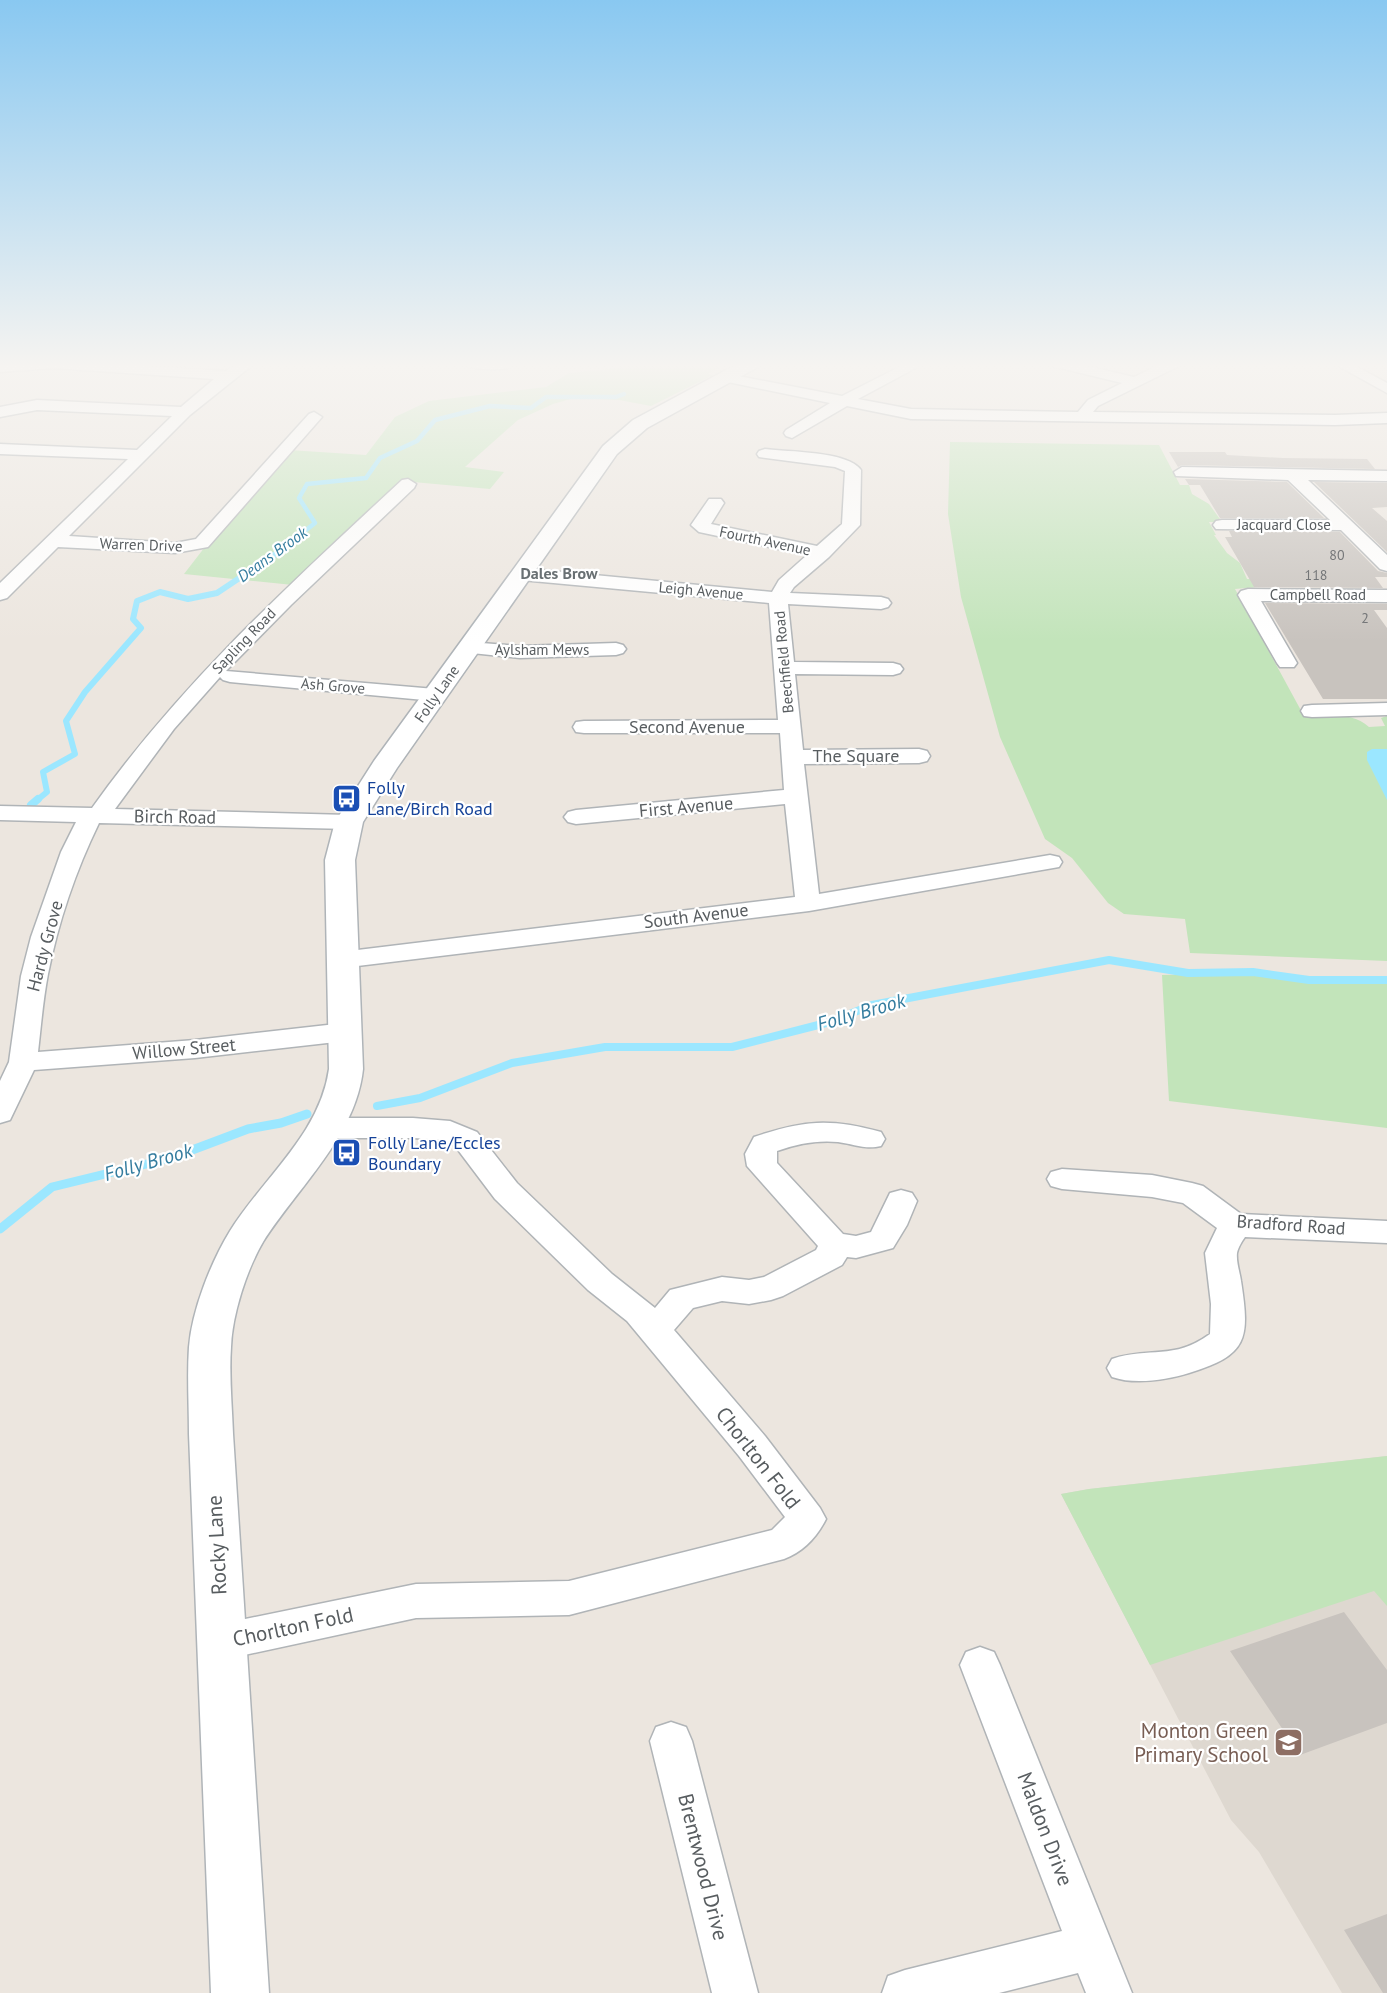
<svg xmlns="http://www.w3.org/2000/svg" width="1387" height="1993" viewBox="0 0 1387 1993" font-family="'PT Sans',sans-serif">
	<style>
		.education { fill: #ded8d0 }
		.green { fill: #c2e4ba }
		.water { fill: #9be7ff }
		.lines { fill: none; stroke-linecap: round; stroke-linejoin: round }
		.stream-far3 { stroke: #9be7ff; stroke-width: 4.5 }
		.stream-far2 { stroke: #9be7ff; stroke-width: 6 }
		.stream-far1 { stroke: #9be7ff; stroke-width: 8 }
		.stream { stroke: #9be7ff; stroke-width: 9 }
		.building { fill: #c8c3be }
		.minor-casing { stroke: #b0b4b7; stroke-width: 3 }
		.secondary-casing { stroke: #afb4b8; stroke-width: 3 }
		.minor { fill: #fff; fill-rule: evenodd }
		.secondary { fill: #fff; fill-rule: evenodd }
		.labels { text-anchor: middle; stroke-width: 4.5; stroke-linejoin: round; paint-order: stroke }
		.far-number-label { font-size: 14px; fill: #747678 }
		.far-street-label { font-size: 15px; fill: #585d60; stroke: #fff }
		.far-water-label { font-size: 16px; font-style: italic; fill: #357d9f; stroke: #fff }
		.far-neighbourhood-label { font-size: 16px; font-weight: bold; fill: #697073; stroke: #fff }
		.street-label { font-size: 18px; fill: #585d60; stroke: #fff }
		.transit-label { font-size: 18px; fill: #164399; stroke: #fff; text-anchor: start }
		.water-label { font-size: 20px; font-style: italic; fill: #357d9f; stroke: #fff }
		.near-street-label { font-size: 21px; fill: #585d60; stroke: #fff }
		.near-education-label { font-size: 21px; fill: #785e54; stroke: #fff; text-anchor: end }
	</style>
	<rect width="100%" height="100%" fill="#ece6df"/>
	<!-- education -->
	<path class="education" d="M 1387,1456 L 1387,1993 L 1342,1993 L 1259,1852 L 1231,1820 L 1061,1494 L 1089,1489 Z"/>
	<!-- green -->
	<path class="green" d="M 631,363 L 726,363 L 708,374 L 713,375 L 651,406 L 619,400 L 574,398 L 553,404 L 518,420 L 465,467 L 504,472 L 490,489 L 402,481 L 293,585 L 184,574 L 208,543 L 289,450 L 366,455 L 395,417 L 429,401 L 546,387 L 569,373 L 619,368 Z
		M 950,442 L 1159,445 L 1180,485 L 1189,485 L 1192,494 L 1209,504 L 1222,522 L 1209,522 L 1216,535 L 1214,535 L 1227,553 L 1240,563 L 1247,579 L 1254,579 L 1257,587 L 1235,589 L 1304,716 C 1325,716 1352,711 1369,727 L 1385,726 L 1381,718 L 1387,716 L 1387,961 L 1190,953 L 1185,919 L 1124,914 L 1108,903 L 1072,858 L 1045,839 L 1000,737 L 961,597 L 948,514 Z
		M 1252,973 L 1309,982 L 1387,982 L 1387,1128 L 1169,1101 L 1162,975 Z
		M 1387,1456 L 1387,1606 L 1374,1591 L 1150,1665 L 1061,1494 L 1089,1489 Z"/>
	<!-- water -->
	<path class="water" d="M 1372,749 L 1387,749 L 1387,800 L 1367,760 L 1367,752 Z"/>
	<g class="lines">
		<!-- stream-far3 -->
		<path class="stream-far3" d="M 272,557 L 315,523 L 299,498 L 307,484 L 366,478 L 380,458 L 417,441 L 435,420 L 490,406 L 531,408 L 546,397 L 616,397 L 624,394"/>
		<!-- stream-far2 -->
		<path class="stream-far2" d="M 36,801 L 47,792 L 43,772 L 75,754 L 66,721 L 85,692 L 141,628 L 133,619 L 137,601 L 160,592 L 188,599 L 217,593 L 274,555"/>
		<!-- stream-far1 -->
		<path class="stream-far1" d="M 31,805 L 38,799
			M 377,1106 L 420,1098 L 512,1063 L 605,1047 L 732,1047 L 830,1022 L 872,1005 L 1109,960 L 1188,973 L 1253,972 L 1309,980 L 1387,980"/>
		<!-- stream -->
		<path class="stream" d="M 0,1229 L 52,1187 L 171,1158 L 248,1129 L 281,1123 L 307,1114"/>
	</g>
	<!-- building -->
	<path class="building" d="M 1169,452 L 1225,452 L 1227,455 L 1283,458 L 1367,459 L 1375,469 L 1182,465 L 1178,467 Z
		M 1185,479 L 1287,482 L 1324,518 L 1220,518 L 1200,485 L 1189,485 Z
		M 1314,482 L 1387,483 L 1387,507 L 1372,508 L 1387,521 L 1387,552 Z
		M 1229,531 L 1340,532 L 1378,571 L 1387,573 L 1387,577 L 1375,577 L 1383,588 L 1254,587 L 1225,537 L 1232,537 Z
		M 1265,603 L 1387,604 L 1387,610 L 1374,610 L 1387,628 L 1387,699 L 1323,699 Z
		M 1344,1612 L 1387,1670 L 1387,1723 L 1300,1755 L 1230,1651 Z
		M 1387,1914 L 1387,1993 L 1383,1993 L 1344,1930 Z"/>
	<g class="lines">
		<defs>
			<path id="minor" d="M 98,363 L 226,371 L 239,363 L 255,363 L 190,415 L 69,536 L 175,543 L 196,539 L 309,414 L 314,412 L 322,417 L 208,547 L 175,553 L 58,547 L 7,598 L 0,600 L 0,583 L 128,459 L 0,454 L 0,444 L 137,450 L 172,416 L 37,410 L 0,417 L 0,407 L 37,400 L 181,407 L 214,379 L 53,368 L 0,372 L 0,364 Z
				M 462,363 L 513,363 L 514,365 C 507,372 469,370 462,363 Z
				M 907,363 L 925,363 L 858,399 L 911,409 L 1078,412 L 1088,400 L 1122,383 L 1052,366 L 1050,363 L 1074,363 L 1134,377 L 1163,363 L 1181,363 L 1179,366 L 1098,406 L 1093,412 L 1335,415 L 1387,413 L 1387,423 L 1335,425 L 911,419 L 847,406 L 792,438 L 786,436 L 784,433 L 786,430 L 830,403 L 723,381 L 716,377 L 723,373 L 842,396 Z
				M 1333,363 L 1350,363 L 1387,383 L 1387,393 Z
				M 765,449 C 788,452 848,451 861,470 L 860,525 L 829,557 L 794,587 L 790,593 L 881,597 L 888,599 L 891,603 L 888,607 L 881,609 L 788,604 L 794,662 L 893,663 L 900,665 L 903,669 L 900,673 L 893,675 L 795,674 L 803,750 L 919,749 L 927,751 L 930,756 L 927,761 L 919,763 L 804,764 L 819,894 L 1050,855 L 1059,857 L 1062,862 L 1059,867 L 809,911 L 341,968 L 332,966 L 328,960 L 332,954 L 341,952 L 795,897 L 785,804 L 576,824 L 568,822 L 564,817 L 568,812 L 576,810 L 784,790 L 780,733 L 584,733 L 576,732 L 573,727 L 576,722 L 584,721 L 778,720 L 769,603 L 521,580 L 514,578 L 512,574 L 514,570 L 521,568 L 772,592 L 779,580 L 807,555 L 699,532 L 691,525 L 709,499 L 721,499 L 724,503 L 711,524 L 817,546 L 842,524 L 845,471 L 835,467 L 759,457 L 757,454 L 759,451 Z
				M 1182,467 L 1387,471 L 1387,481 L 1308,480 L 1387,555 L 1387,571 L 1380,569 L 1341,530 L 1216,529 L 1213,525 L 1216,521 L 1222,520 L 1330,520 L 1288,480 L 1176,476 L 1174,472 Z
				M 408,479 L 416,484 L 414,488 L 291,605 L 226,671 L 435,689 L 442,691 L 446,695 L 442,699 L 435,701 L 230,682 L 223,680 L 220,677 L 174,729 L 115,809 L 349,815 L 357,817 L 361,822 L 357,827 L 349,829 L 99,823 C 76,870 58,923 48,974 C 43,1000 41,1026 38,1052 L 195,1040 L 345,1023 L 355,1026 L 359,1032 L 355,1038 L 345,1041 L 195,1058 L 34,1070 L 10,1120 L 0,1123 L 0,1081 L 9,1062 L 21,976 L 31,937 L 61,852 L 76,822 L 0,820 L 0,806 L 92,808 C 181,683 290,584 402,480 Z
				M 1248,589 L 1387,590 L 1387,602 L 1261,601 L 1297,663 L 1294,667 L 1280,667 L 1277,663 L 1238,595 L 1241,591 Z
				M 469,642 L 520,646 L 616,643 L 623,645 L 626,649 L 623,653 L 616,655 L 520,658 L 462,652 L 459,648 L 462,644 Z
				M 1387,703 L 1387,715 L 1312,717 L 1304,716 L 1301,711 L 1304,706 L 1312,705 Z
				M 326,1118 L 413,1118 L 450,1121 L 477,1132 L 517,1183 L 612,1274 L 655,1308 L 670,1290 L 722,1277 L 749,1280 L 764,1277 L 816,1250 L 818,1246 L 747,1166 L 745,1154 L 754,1137 C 804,1120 830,1118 881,1132 L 885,1139 L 881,1146 C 866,1150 853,1144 838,1142 C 816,1140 797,1144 777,1151 L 777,1163 L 843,1234 L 856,1236 L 871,1232 L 890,1193 L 901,1190 L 912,1193 L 917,1201 L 907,1225 L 893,1248 L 856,1258 L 847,1257 L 842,1265 L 783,1296 L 771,1300 L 749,1304 L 722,1301 L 693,1308 L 674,1330 L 765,1436 L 820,1508 L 826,1519 C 817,1537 803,1552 784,1559 L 569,1615 L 416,1618 L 221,1660 L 207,1654 L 201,1642 L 207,1630 L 221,1624 L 416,1584 L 569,1581 L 772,1530 L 785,1517 L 739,1456 L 627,1321 L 588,1290 L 495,1199 L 455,1146 L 444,1140 L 413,1138 L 326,1138 L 316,1135 L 311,1128 L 316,1121 Z
				M 1062,1169 L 1152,1175 L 1192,1183 L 1203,1186 L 1241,1214 L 1387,1221 L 1387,1243 L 1245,1237 C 1242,1241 1238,1248 1237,1253 C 1236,1262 1240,1273 1241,1281 C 1250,1339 1248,1355 1189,1373 C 1166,1380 1135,1385 1112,1377 L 1107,1368 L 1112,1359 C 1150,1346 1173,1361 1210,1334 L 1211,1304 L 1205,1253 L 1217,1228 L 1183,1203 L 1152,1197 L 1062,1189 L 1051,1186 L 1047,1179 L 1051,1172 Z
				M 980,1647 L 994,1652 L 1000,1665 L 1132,1993 L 1086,1993 L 1078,1973 L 999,1993 L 882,1993 L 888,1976 L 905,1970 L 1062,1931 L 960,1665 L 966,1652 Z
				M 671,1722 L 686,1727 L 692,1741 L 758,1993 L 712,1993 L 650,1741 L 656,1727 Z"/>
			<path id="secondary" d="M 739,363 L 761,363 L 758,367 L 647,428 L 617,454 L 397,768 L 363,822 L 355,860 L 363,1069 C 356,1136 298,1187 263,1242 C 247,1269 232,1315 231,1347 C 229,1375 232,1405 233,1434 L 269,1993 L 211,1993 L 189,1434 C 189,1405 187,1376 189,1347 C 192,1310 211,1262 230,1231 C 263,1178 320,1134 329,1069 L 325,860 L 335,822 L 374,761 L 603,446 L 633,420 Z"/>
		</defs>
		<!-- minor casing -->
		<use href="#minor" class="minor-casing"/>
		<!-- secondary casing -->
		<use href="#secondary" class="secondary-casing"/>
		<!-- minor -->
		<use href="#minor" class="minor"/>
		<!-- secondary -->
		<use href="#secondary" class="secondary"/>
	</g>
	<!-- sky -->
	<linearGradient id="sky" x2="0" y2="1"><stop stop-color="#89c8f1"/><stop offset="0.57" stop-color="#f6f4f1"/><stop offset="1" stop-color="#f6f4f1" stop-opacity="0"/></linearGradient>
	<rect width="1387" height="642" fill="url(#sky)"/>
	<!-- icons -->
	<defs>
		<symbol id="bus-square" viewBox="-11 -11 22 22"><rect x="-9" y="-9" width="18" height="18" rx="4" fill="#1a4fb4" stroke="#fff"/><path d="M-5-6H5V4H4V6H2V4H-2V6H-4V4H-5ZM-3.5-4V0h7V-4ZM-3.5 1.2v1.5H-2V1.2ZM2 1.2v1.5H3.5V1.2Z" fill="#fff"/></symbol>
		<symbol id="school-square" viewBox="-11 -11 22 22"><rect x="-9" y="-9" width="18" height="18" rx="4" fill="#8d6e63" stroke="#fff"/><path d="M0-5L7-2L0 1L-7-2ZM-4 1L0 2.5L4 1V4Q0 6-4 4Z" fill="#fff"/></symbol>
	</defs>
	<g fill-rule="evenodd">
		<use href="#bus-square" x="330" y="782" width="33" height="33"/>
		<use href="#bus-square" x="330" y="1136" width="33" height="33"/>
		<use href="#school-square" x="1272" y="1726" width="33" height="33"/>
	</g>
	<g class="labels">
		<!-- far-number labels -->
		<g class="far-number-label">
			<text x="1337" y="560">80</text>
			<text x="1316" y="580">118</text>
			<text x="1365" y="623">2</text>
		</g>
		<!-- far-street labels -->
		<g class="far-street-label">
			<text x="1284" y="530">Jacquard Close</text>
			<text transform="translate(765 541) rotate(12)" y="5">Fourth Avenue</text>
			<text transform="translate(141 545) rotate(2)" y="5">Warren Drive</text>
			<text transform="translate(701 591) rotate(5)" y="5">Leigh Avenue</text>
			<text x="1318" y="600">Campbell Road</text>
			<text transform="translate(244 641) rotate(-46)" y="5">Sapling Road</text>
			<text x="542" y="655">Aylsham Mews</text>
			<text transform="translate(784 662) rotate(-95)" y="5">Beechfield Road</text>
			<text transform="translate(333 686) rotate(5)" y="5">Ash Grove</text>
			<text transform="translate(437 694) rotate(-55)" y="5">Folly Lane</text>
		</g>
		<!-- far-water labels -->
		<g class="far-water-label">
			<text transform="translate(272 554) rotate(-36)" y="6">Deans Brook</text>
		</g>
		<!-- far-neighbourhood labels -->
		<g class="far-neighbourhood-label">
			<text x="559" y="579">Dales Brow</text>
		</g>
		<!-- street labels -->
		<g class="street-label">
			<text x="687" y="733">Second Avenue</text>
			<text x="856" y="762">The Square</text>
			<text transform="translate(686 807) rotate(-5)" y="6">First Avenue</text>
			<text transform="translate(175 817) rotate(1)" y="6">Birch Road</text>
			<text transform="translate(696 916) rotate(-7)" y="6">South Avenue</text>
			<text transform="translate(45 946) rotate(-75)" y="6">Hardy Grove</text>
			<text transform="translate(184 1049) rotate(-5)" y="6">Willow Street</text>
			<text transform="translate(1291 1225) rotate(4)" y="6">Bradford Road</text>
		</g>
		<!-- transit labels -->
		<g class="transit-label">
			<text x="367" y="794">Folly<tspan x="367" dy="21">Lane/Birch Road</tspan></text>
			<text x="368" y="1149">Folly Lane/Eccles<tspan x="368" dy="21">Boundary</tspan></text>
		</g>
		<!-- water labels -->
		<g class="water-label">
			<text transform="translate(861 1012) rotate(-16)" y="7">Folly Brook</text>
			<text transform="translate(148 1162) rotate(-16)" y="7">Folly Brook</text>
		</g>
		<!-- near-street labels -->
		<g class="near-street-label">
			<text transform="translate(758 1458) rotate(52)" y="7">Chorlton Fold</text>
			<text transform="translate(217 1545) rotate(-93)" y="7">Rocky Lane</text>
			<text transform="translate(293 1627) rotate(-12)" y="7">Chorlton Fold</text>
			<text transform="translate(1045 1829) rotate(69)" y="7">Maldon Drive</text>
			<text transform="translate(703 1867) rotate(76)" y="7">Brentwood Drive</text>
		</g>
		<!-- near-education labels -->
		<g class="near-education-label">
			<text x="1268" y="1738">Monton Green<tspan x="1268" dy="24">Primary School</tspan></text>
		</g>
	</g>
</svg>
